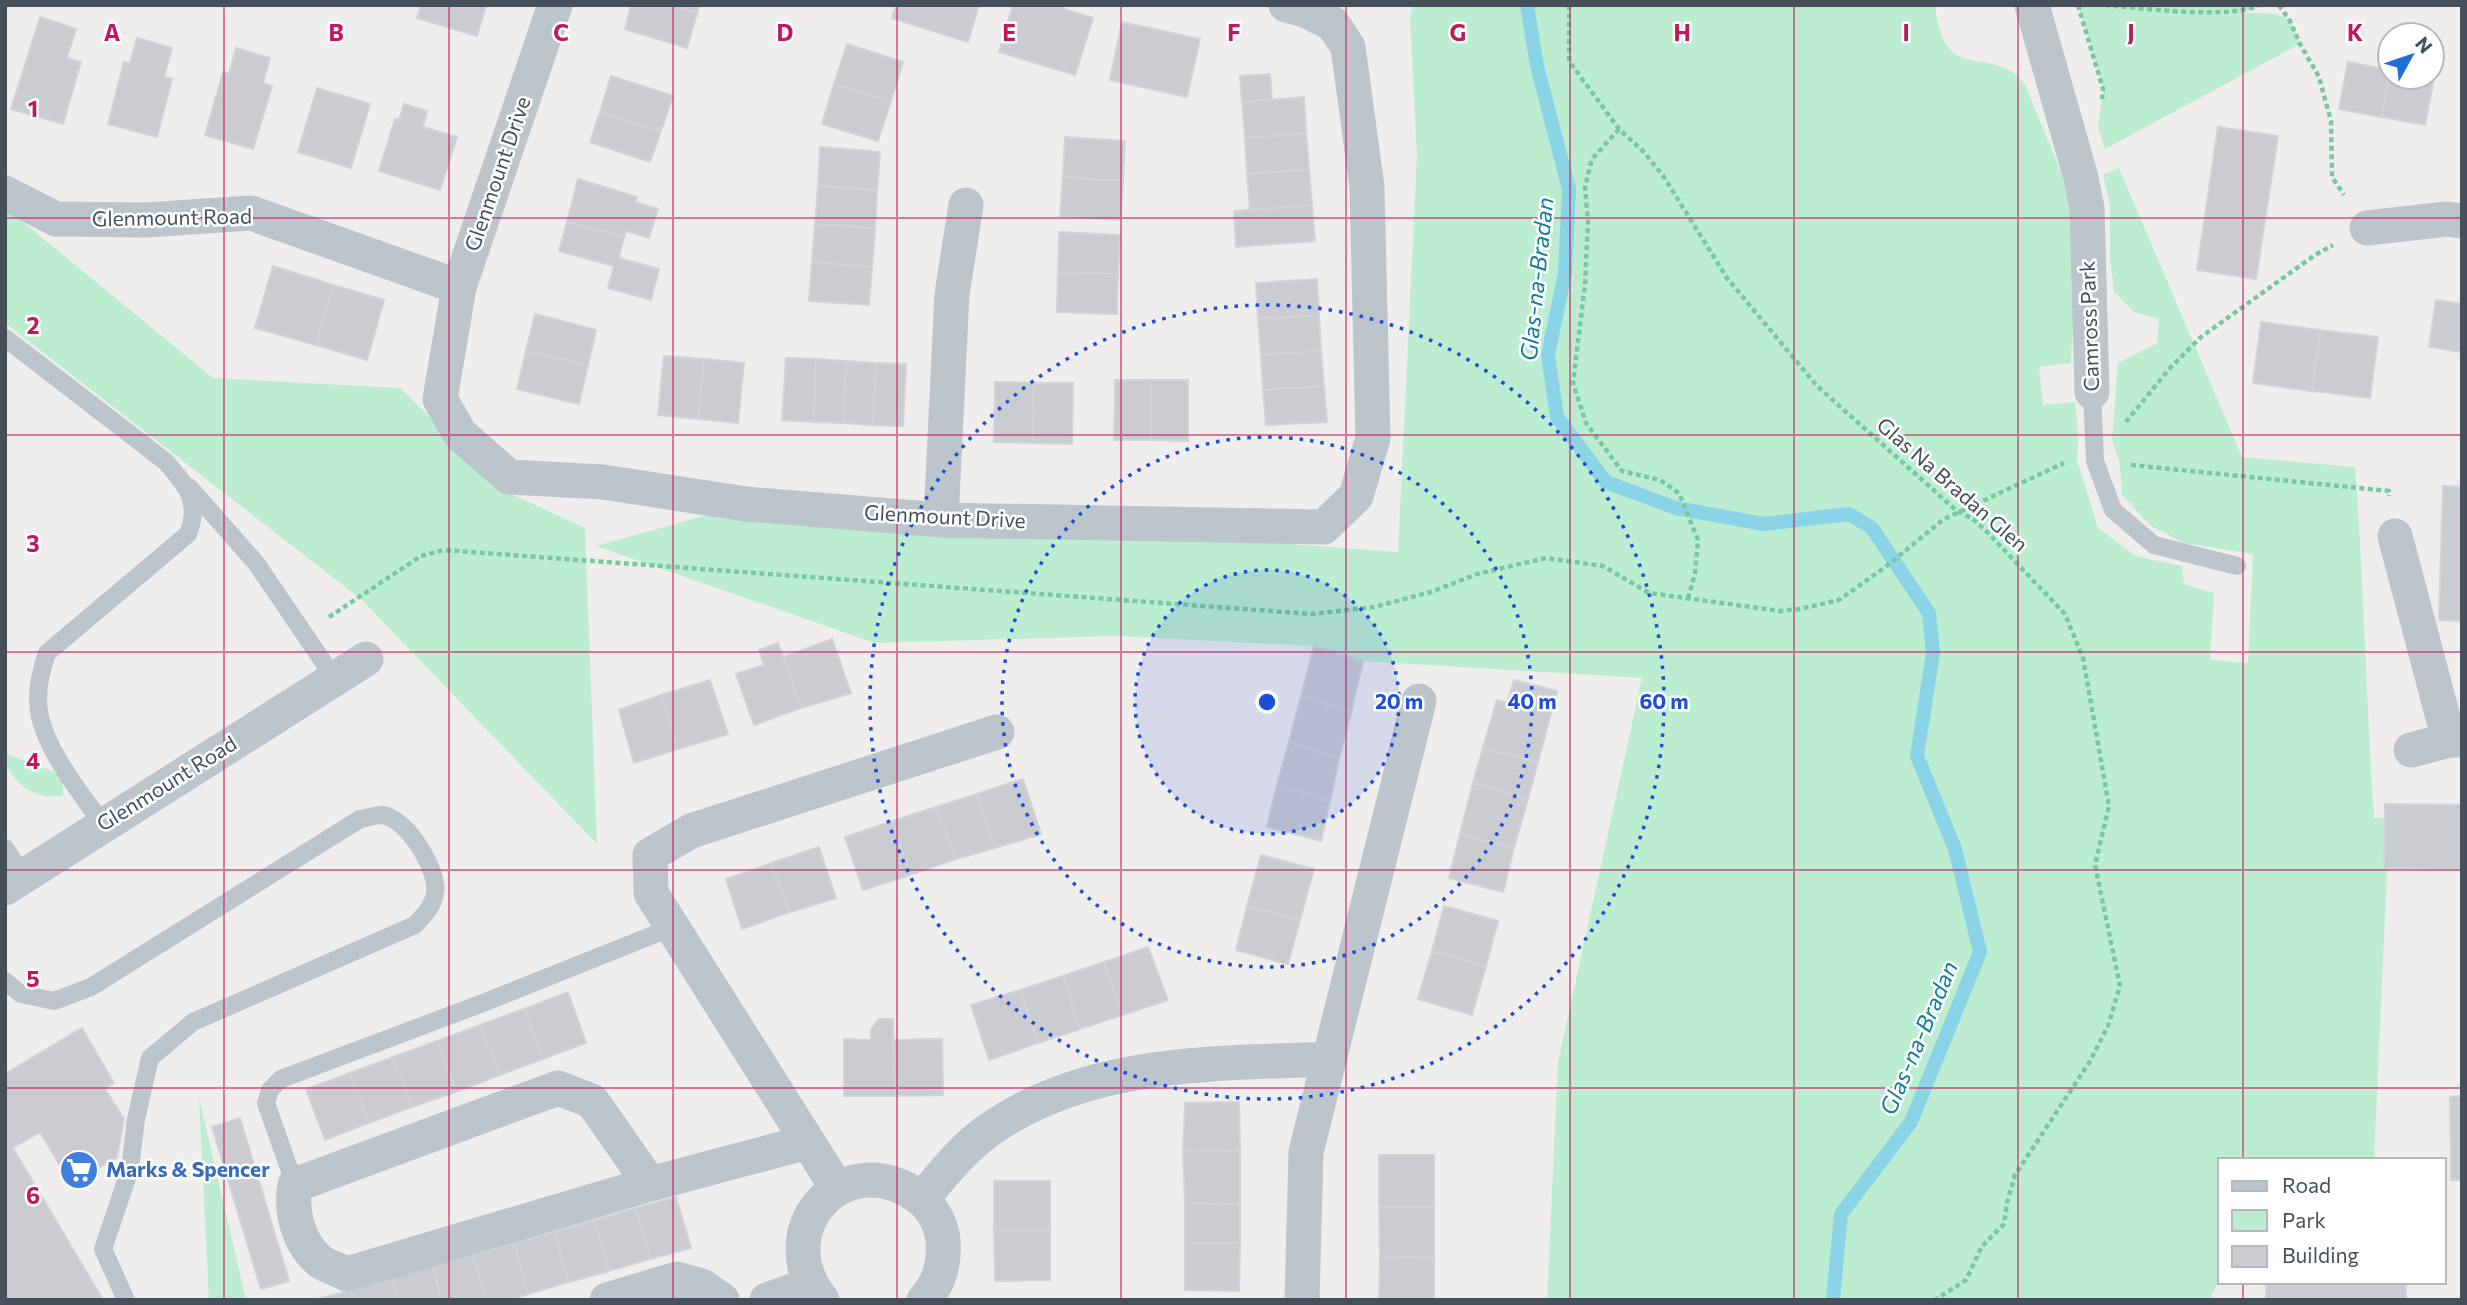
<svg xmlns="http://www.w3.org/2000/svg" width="2467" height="1305" viewBox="0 0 2467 1305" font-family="Commissioner,sans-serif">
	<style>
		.green { fill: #bdedd0 }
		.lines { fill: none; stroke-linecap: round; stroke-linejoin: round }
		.stream { stroke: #8bd4e8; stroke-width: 14 }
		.building { fill: #caccd2; stroke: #d1d3d9; stroke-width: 2 }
		.path { stroke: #76c9a1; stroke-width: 4.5; stroke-dasharray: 5 3.5; stroke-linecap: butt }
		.service { stroke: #bcc5cc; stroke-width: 18 }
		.minor { stroke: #bcc5cc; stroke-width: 35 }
		.grid { fill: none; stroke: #c2185b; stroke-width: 2; stroke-opacity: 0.55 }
		.ring { fill: none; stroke: #1d4ed8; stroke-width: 3.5; stroke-dasharray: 3.5 7 }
		.labels { text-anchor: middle; stroke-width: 5; stroke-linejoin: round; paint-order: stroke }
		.street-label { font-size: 21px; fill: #46505a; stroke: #fff }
		.shop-label { font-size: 21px; font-weight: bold; fill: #366cbe; stroke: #fff; text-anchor: start }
		.water-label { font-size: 23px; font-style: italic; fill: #117c9b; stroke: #fff }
		.grid-label { font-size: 23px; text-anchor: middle; font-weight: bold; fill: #c2185b; stroke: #fff; stroke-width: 5; stroke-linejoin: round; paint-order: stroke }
		.centre { fill: #1d4ed8; stroke: #fff; stroke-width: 3.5 }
		.ring-label { font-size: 21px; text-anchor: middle; font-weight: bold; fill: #1d4ed8; stroke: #fff; stroke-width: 5; stroke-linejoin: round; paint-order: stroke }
	</style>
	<rect width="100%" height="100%" fill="#f0eded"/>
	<!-- green -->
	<path class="green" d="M 1413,5 L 1935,5 C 1944,90 1992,41 2025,84 C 2040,124 2062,165 2070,206 C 2080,257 2073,312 2071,363 L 2039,367 L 2043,405 L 2075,402 L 2078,432 L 2077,460 L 2098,528 L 2136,556 L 2182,566 L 2184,584 L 2214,593 L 2210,660 L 2248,663 L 2253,554 L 2184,543 L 2151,526 L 2122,495 L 2120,464 L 2112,440 L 2118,363 L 2157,343 L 2159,319 L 2134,312 L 2114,292 L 2110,257 L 2110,206 L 2103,175 L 2119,168 L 2242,457 L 2355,467 C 2364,584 2366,701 2374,818 L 2384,818 L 2388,851 L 2374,1160 L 2220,1160 L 2220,1279 L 2209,1300 L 1547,1300 L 1558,1062 L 1642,678 L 1363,661 L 1314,646 L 1115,636 L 875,643 L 596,546 L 746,504 L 1398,552 L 1417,156 L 1410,17 Z
		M 2078,5 L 2259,5 L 2244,12 C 2257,15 2281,10 2290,22 C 2295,27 2297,38 2300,44 L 2105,149 L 2098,128 L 2103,89 Z
		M 5,203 L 23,222 L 213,378 L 400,388 L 505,491 L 585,528 L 597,844 L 362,600 L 5,323 Z
		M 5,753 L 62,775 L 63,795 C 37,803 5,780 5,753 Z
		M 199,1098 L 246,1300 L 209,1300 Z"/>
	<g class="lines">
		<!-- stream -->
		<path class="stream" d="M 1527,5 L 1537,66 L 1569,189 L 1565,273 L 1548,355 L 1557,417 L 1606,482 L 1676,508 L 1764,524 L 1849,514 L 1872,528 L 1929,613 L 1933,653 L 1917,756 L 1955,849 L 1980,952 L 1911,1122 L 1841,1214 L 1833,1300"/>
	</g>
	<!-- building -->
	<path class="building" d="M 421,5 L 486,5 L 477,36 L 417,18 Z
		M 631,5 L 671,5 L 697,13 L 687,48 L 625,29 Z
		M 671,5 L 699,5 L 697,13 Z
		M 896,5 L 979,5 L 968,42 L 892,18 Z
		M 1013,5 L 1052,5 L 1093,18 L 1075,75 L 999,52 Z
		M 40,17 L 76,29 L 67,58 L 81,62 L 63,124 L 11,109 Z
		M 1122,22 L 1200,39 L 1187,97 L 1110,80 Z
		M 137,38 L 172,48 L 164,77 L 172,79 L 157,137 L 108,124 L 124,62 L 130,64 Z
		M 847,44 L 903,62 L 891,101 L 834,84 Z
		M 236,48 L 270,58 L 263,83 L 272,86 L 253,149 L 205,135 L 223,72 L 229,74 Z
		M 2348,62 L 2390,70 L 2382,117 L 2339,109 Z
		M 1270,74 L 1272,100 L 1242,102 L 1240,76 Z
		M 2390,74 L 2390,77 L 2434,79 L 2425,125 L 2382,117 Z
		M 611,76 L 673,96 L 661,131 L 600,112 Z
		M 834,84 L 891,101 L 878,141 L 822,124 Z
		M 317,88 L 370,104 L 351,168 L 298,152 Z
		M 1304,97 L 1306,133 L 1245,138 L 1242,102 Z
		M 404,104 L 427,111 L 423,127 L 457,137 L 440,190 L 379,171 L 395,119 L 399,120 Z
		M 600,112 L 661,131 L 650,162 L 590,142 Z
		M 2218,127 L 2278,136 L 2256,279 L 2197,270 Z
		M 1306,133 L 1309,169 L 1247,174 L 1245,138 Z
		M 1065,137 L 1125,141 L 1123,181 L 1063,177 Z
		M 820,147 L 880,152 L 877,190 L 818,186 Z
		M 1309,169 L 1312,205 L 1250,210 L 1247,174 Z
		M 1063,177 L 1123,181 L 1120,220 L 1060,216 Z
		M 578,179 L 637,197 L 635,202 L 658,209 L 649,238 L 626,231 L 624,237 L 567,222 Z
		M 818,186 L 877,190 L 875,228 L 815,224 Z
		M 1312,205 L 1315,241 L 1236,247 L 1234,211 Z
		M 567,222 L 624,237 L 619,258 L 659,269 L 651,300 L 608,288 L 614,266 L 559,251 Z
		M 815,224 L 875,228 L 872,267 L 812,262 Z
		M 1059,232 L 1120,235 L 1118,274 L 1058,272 Z
		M 812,262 L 872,267 L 869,305 L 809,301 Z
		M 273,266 L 333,285 L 316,345 L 255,328 Z
		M 1058,272 L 1118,274 L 1117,314 L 1057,312 Z
		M 1317,279 L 1319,315 L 1258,319 L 1256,283 Z
		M 333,285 L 384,300 L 367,360 L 316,345 Z
		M 2436,300 L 2462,304 L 2462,352 L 2429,347 Z
		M 535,314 L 596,330 L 588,365 L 526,351 Z
		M 1319,315 L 1321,351 L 1261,355 L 1258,319 Z
		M 2261,322 L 2320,330 L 2312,391 L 2253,383 Z
		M 2320,330 L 2378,337 L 2370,398 L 2312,391 Z
		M 526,351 L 588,365 L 579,404 L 517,389 Z
		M 1321,351 L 1324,386 L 1263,390 L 1261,355 Z
		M 664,356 L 704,359 L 698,419 L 658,415 Z
		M 786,358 L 816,359 L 813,422 L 782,420 Z
		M 704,359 L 744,363 L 738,423 L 698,419 Z
		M 816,359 L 846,361 L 843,423 L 813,422 Z
		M 846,361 L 876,363 L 873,425 L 843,423 Z
		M 876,363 L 906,364 L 903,426 L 873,425 Z
		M 1115,380 L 1151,380 L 1151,440 L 1114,440 Z
		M 1151,380 L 1188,380 L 1188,441 L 1151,440 Z
		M 995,382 L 1034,383 L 1033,443 L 994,442 Z
		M 1034,383 L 1073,383 L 1072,444 L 1033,443 Z
		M 1324,386 L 1327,422 L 1266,425 L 1263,390 Z
		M 2443,486 L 2462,487 L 2462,621 L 2439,620 Z
		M 832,639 L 851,693 L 801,708 L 783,657 Z
		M 778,643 L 801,708 L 754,725 L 736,674 L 764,665 L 759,650 Z
		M 1314,646 L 1363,661 L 1351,713 L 1301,696 Z
		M 710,680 L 728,734 L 678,749 L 661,695 Z
		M 1514,680 L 1557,691 L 1538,762 L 1483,748 L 1497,700 L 1507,703 Z
		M 661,695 L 678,749 L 634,763 L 619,710 Z
		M 1301,696 L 1351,713 L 1339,759 L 1289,742 Z
		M 1289,742 L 1339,759 L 1330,801 L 1277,785 Z
		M 1483,748 L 1538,762 L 1528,799 L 1473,783 Z
		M 1023,779 L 1041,834 L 995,848 L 977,794 Z
		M 1473,783 L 1528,799 L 1514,848 L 1460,834 Z
		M 1277,785 L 1330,801 L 1321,841 L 1267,827 Z
		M 977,794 L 995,848 L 956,859 L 936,807 Z
		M 2385,804 L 2462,805 L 2462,869 L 2384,868 Z
		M 936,807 L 956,859 L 910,875 L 892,821 Z
		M 892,821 L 910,875 L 863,890 L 845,837 Z
		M 1460,834 L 1514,848 L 1503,892 L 1449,878 Z
		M 819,847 L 836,898 L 790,912 L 771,863 Z
		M 1261,855 L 1314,869 L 1300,920 L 1247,906 Z
		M 771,863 L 790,912 L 742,929 L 726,879 Z
		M 1247,906 L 1300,920 L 1288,964 L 1236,950 Z
		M 1444,906 L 1498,921 L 1486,966 L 1432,951 Z
		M 1148,947 L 1168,1000 L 1122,1015 L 1104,962 Z
		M 1432,951 L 1486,966 L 1472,1015 L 1418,999 Z
		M 1104,962 L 1122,1015 L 1080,1029 L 1063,976 Z
		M 1063,976 L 1080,1029 L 1038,1043 L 1020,990 Z
		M 1020,990 L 1038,1043 L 989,1060 L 971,1005 Z
		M 568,992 L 586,1043 L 543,1059 L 524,1009 Z
		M 524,1009 L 543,1059 L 500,1075 L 480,1025 Z
		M 879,1019 L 893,1019 L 895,1096 L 844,1096 L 844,1039 L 871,1040 L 871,1029 Z
		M 480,1025 L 500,1075 L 456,1092 L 437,1041 Z
		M 82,1028 L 114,1083 L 105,1089 L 124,1119 L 117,1157 L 71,1184 L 40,1132 L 13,1148 L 103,1300 L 5,1300 L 5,1074 Z
		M 942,1039 L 943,1095 L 895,1096 L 893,1040 Z
		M 437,1041 L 456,1092 L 412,1107 L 393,1057 Z
		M 393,1057 L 412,1107 L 369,1123 L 350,1073 Z
		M 350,1073 L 369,1123 L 325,1140 L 306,1089 Z
		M 2462,1096 L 2462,1180 L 2451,1180 L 2450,1097 Z
		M 1239,1102 L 1240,1151 L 1183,1152 L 1185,1103 Z
		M 240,1118 L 289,1281 L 261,1289 L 212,1127 Z
		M 1240,1151 L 1240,1204 L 1185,1203 L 1183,1152 Z
		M 1379,1155 L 1434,1155 L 1434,1207 L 1379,1207 Z
		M 994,1181 L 1050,1181 L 1050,1230 L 994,1230 Z
		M 676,1197 L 691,1248 L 650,1259 L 636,1208 Z
		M 1185,1203 L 1240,1204 L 1240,1243 L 1185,1243 Z
		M 1379,1207 L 1434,1207 L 1434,1258 L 1380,1257 Z
		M 636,1208 L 650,1259 L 609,1271 L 595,1220 Z
		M 595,1220 L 609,1271 L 569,1282 L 554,1232 Z
		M 994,1230 L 1050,1230 L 1050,1280 L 995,1281 Z
		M 554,1232 L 569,1282 L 528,1294 L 514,1243 Z
		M 514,1243 L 528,1294 L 507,1300 L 486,1300 L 473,1255 Z
		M 1185,1243 L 1240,1243 L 1239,1291 L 1185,1290 Z
		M 473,1255 L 486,1300 L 442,1300 L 432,1266 Z
		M 1380,1257 L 1434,1258 L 1434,1300 L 1379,1300 Z
		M 432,1266 L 442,1300 L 398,1300 L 392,1278 Z
		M 392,1278 L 398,1300 L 353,1300 L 351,1290 Z
		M 2266,1282 L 2406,1282 L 2406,1300 L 2266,1300 Z
		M 351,1290 L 353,1300 L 314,1300 Z"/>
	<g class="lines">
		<!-- path -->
		<path class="path" d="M 1569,5 L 1569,61 L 1619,129 L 1643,151 L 1664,177 L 1727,278 L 1817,386 L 1957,511 L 1973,519 L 1987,532 L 2065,614 L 2083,658 L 2109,806 L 2095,865 L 2120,986 L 2108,1026 L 2089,1063 L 2015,1175 L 2007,1203 L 2004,1224 L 1982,1246 L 1966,1280 L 1935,1300
			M 2078,5 L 2103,89 L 2102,99
			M 2105,5 C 2143,8 2227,20 2259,5
			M 2279,5 L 2290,21 L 2300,44 L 2319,77 L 2331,121 L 2332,177 L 2344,195
			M 1619,129 L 1592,159 L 1585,187 L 1588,222 L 1585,284 L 1573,383 L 1586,423 L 1622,471 L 1660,480 L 1679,493 L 1698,540 L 1695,573 L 1688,599
			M 2126,422 L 2170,368 L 2201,337 L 2315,255 L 2333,245
			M 2131,465 L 2389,491 L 2389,496
			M 329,617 L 421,556 L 444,550 L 1312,614 L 1374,607 L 1431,592 L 1477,574 L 1546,558 L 1603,566 L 1649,593 L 1780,611 L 1800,609 L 1839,600 L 1884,568 L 1944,519 L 2064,463"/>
		<!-- service -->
		<path class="service" d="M 5,338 L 166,462 C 186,485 201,502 188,534 L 47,653 C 40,673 35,695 40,717 C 49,755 81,793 103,825
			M 2092,392 L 2095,461 L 2113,510 L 2154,545 L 2237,566
			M 189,487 L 256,563 L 335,679
			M 5,848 L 23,875
			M 5,981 L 21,994 L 54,1001 L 91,987 L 360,819 C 366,818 375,815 382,815 C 406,817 439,870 435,893 C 433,907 424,915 415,925 L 193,1022 L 150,1058 L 136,1119 L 130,1169 L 103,1249 L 126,1300
			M 295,1185 L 266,1103 L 270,1090 L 281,1079 L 483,1003 L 673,927"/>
		<!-- minor -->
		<path class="minor" d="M 555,5 L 459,287 L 440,399 L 460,434 L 509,477 L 603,482 L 746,504 L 941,520 L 1324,527 L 1356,496 L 1373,438 L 1367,187 L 1348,47 L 1333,24 L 1307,11 L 1286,5
			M 2032,5 L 2081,178 L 2087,208 L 2092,392
			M 5,193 L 56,219 L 146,220 L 251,213 L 459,287
			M 2367,228 L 2447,219 L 2462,221
			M 941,520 L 952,294 L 966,205
			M 2395,536 L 2449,740
			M 2411,750 L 2449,740 L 2462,740
			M 5,888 L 366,659
			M 650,1184 L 592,1101 L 558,1088 L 295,1185 C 290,1212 299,1245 321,1262 C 329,1267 339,1270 347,1274 L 650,1184 L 807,1142
			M 837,1188 L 651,893 L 650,855 L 691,831 L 997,732
			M 922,1199 C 942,1175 963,1148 989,1130 C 1088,1060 1214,1064 1329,1059
			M 607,1300 L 677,1279 L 702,1286 L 722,1300
			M 767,1300 L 811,1284
			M 822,1300 C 766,1230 844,1144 917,1196 C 931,1205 942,1224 943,1241 C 945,1263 939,1284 924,1300
			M 1302,1300 L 1306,1152 L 1419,701"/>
	</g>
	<!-- grid -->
	<path class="grid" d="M 224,5 L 224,1300M 449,5 L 449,1300M 673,5 L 673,1300M 897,5 L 897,1300M 1121,5 L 1121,1300M 1346,5 L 1346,1300M 1570,5 L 1570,1300M 1794,5 L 1794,1300M 2018,5 L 2018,1300M 2243,5 L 2243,1160M 5,218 L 2462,218M 5,435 L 2462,435M 5,652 L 2462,652M 5,870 L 2462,870M 5,1088 L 2462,1088M 2243,1282 L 2243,1300"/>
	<!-- distance rings -->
	<circle cx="1267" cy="702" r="132" fill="#1d4ed8" fill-opacity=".12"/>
	<g class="ring">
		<circle cx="1267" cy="702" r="132"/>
		<circle cx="1267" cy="702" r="265"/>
		<circle cx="1267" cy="702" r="397"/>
	</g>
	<!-- icons -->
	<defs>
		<symbol id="supermarket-disc" viewBox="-11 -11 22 22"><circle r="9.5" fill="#3f7fe0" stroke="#fff"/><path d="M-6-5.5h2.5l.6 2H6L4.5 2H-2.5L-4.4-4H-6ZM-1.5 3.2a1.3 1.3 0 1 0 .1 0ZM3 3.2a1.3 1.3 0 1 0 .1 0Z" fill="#fff"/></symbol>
	</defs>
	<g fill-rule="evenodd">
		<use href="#supermarket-disc" x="57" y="1148" width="44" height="44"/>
	</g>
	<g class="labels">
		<!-- street labels -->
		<g class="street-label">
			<text transform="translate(498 174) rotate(-71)" y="7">Glenmount Drive</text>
			<text transform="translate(172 218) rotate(-1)" y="7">Glenmount Road</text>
			<text transform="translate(2090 326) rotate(-92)" y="7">Camross Park</text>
			<text transform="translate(1952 485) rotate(41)" y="7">Glas Na Bradan Glen</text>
			<text transform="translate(945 517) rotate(3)" y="7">Glenmount Drive</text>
			<text transform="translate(167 784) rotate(-32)" y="7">Glenmount Road</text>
		</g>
		<!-- shop labels -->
		<g class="shop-label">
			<text x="106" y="1177">Marks &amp; Spencer</text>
		</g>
		<!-- water labels -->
		<g class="water-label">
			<text transform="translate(1537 279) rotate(-84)" y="8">Glas-na-Bradan</text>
			<text transform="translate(1919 1038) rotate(-67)" y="8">Glas-na-Bradan</text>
		</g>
	</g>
	<g class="grid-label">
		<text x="112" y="41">A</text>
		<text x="336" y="41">B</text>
		<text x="561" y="41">C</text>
		<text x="785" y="41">D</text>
		<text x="1009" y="41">E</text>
		<text x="1234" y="41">F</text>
		<text x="1458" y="41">G</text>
		<text x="1682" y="41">H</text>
		<text x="1906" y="41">I</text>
		<text x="2131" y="41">J</text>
		<text x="2355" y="41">K</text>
		<text x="33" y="117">1</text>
		<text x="33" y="334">2</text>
		<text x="33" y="552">3</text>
		<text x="33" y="769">4</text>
		<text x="33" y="987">5</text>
		<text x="33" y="1204">6</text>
	</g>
	<circle cx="1267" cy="702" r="10" class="centre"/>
	<g class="ring-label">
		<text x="1399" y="709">20 m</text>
		<text x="1532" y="709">40 m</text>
		<text x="1664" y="709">60 m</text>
	</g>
	<!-- border -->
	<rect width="2467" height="1305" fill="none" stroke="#46505a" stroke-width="14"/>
	<!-- legend -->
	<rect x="2218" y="1158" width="228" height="126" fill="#ffffff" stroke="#b5b9bd" stroke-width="2"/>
	<rect x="2232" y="1181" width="35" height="10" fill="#bcc5cc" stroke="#b5b9bd" stroke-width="2"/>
	<text x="2282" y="1193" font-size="21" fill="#46505a">Road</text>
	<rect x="2232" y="1210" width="35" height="21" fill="#bdedd0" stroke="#b5b9bd" stroke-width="2"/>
	<text x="2282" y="1228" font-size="21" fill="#46505a">Park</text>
	<rect x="2232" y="1246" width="35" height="21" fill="#caccd2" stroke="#b5b9bd" stroke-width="2"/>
	<text x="2282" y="1263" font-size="21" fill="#46505a">Building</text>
	<!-- north arrow -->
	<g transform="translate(2411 56) rotate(50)"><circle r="33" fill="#ffffff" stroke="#b5b9bd" stroke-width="2"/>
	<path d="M0-5L12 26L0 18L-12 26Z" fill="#206ed8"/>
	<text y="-10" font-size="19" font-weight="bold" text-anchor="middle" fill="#46505a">N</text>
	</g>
</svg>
